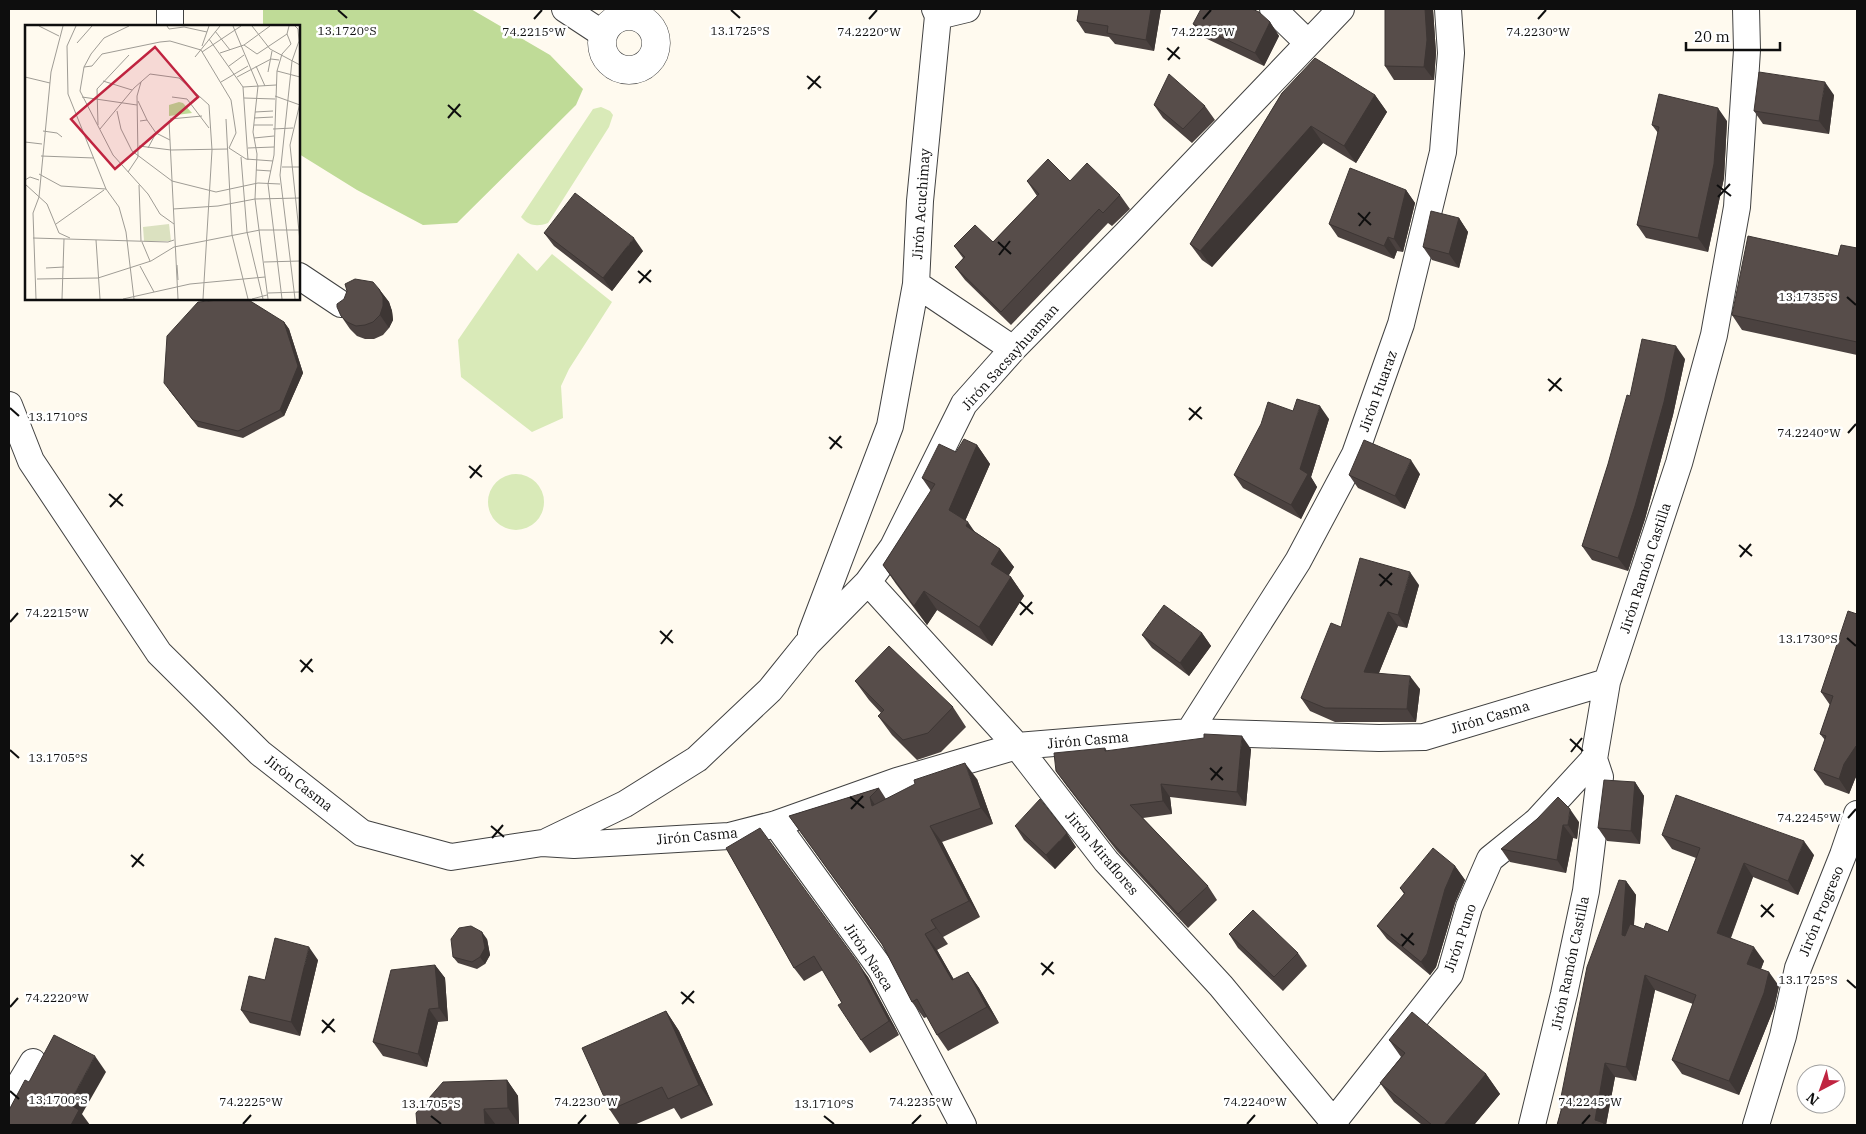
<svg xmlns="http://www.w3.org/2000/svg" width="1866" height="1134" viewBox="0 0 1866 1134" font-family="'IBM Plex Serif',serif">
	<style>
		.green { fill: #d9eab8 }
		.forest { fill: #bfdb97 }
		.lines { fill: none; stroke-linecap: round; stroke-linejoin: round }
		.minor-casing { stroke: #414141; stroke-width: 28 }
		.tertiary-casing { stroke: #414141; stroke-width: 29 }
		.minor { stroke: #fff; stroke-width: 26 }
		.tertiary { stroke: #fff; stroke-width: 28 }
		.wall { fill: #4b4240 }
		.shaded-wall { fill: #3d3634 }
		.building { fill: #574d4a; stroke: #3d3634 }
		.ticks { fill: none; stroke: #0e0e0e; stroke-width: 2 }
		.labels { text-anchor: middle; stroke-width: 5; stroke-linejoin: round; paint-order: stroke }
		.street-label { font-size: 14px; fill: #0e0e0e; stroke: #fff }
		.inset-road { fill: none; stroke: #9f9c95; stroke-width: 1 }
		.view { fill: #c02440; fill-opacity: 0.15; stroke: #c02440; stroke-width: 2.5 }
		.inset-edge { fill: none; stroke: #0e0e0e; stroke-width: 2.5 }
		.ticks-label { font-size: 12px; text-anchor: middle; fill: #0e0e0e; stroke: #fff; stroke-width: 5; stroke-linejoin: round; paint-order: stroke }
	</style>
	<rect width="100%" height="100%" fill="#fffaef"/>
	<!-- green -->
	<path class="green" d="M 601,107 L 610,111 L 613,115 L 609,127 L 548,223 C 537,227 529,226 521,217 L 593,109 Z
		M 518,253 L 537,271 L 552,254 L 612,302 L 569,369 L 561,386 L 563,418 L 532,432 L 461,377 L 458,340 Z
		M488 502a28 28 0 1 1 56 0a28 28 0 1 1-56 0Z"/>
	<!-- forest -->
	<path class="forest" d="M 263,9 L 471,9 L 550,55 L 583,89 L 576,105 L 457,223 L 423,225 L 357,190 L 299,154 L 299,26 L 263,26 Z"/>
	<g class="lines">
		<defs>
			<path id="minor" d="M 170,9 L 170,26
				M 565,9 L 603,34
				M 935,9 L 938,16 L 920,201 L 916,284 L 1013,349
				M 1273,9 L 1307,42
				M 938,16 L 967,9
				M 299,276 L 341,304
				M 9,405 L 31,461 L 159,653 L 260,753 L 362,833 L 451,857 L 542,843 L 574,845 L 729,836 L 776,824 L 897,781 L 1017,746 L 1189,732 L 1379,738 L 1424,737 L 1607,682
				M 868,582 L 1017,746 L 1106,861 L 1221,986 L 1336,1125
				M 811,634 L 890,426 L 916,284
				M 1189,732 L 1298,561 L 1355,454 L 1401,324 L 1443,152 L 1451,53 L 1448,9
				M 776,824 L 881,969 L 963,1125
				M 548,841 L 625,804 L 697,759 L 770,690 L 807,644 L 868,582 L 893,547 L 964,404 L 1013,349 L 1127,233 L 1341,9
				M 9,1102 L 33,1062
				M 1331,1125 L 1450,974 L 1469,907 L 1490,859 L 1537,821 L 1594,759
				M 1532,1125 L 1564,994 L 1586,891 L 1600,777 L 1594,759 L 1607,682 L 1679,463 L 1714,335 L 1737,207 L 1747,50 L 1746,9
				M 1756,1125 L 1783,1036 L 1798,968 L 1843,855 L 1857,814"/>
			<path id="tertiary" d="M602 43a27 27 0 1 1 54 0a27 27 0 1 1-54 0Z"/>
		</defs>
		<!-- minor casing -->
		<use href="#minor" class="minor-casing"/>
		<!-- tertiary casing -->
		<use href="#tertiary" class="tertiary-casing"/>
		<!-- minor -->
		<use href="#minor" class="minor"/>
		<!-- tertiary -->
		<use href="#tertiary" class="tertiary"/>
	</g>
	<!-- wall -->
	<path class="wall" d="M 1079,9 L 1161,9 L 1154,51 L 1115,44 L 1109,37 L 1085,33 L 1077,21 Z
		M 1433,9 L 1436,53 L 1434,80 L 1394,80 L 1385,66 Z
		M 1270,22 L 1279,36 L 1264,66 L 1203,37 L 1193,24 Z
		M 1282,93 L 1375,95 L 1387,112 L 1356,163 L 1323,143 L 1212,267 L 1202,260 L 1190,244 Z
		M 1834,95 L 1829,134 L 1763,124 L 1754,111 Z
		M 1154,105 L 1205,106 L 1215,120 L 1192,143 L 1163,118 Z
		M 1727,121 L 1724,178 L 1708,252 L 1646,238 L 1637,225 L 1658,133 L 1652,125 Z
		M 1027,181 L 1070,181 L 1120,195 L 1130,209 L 1112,226 L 1108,223 L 1011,325 L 965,280 L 955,267 L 963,258 L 954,246 L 993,242 L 1037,196 Z
		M 1406,190 L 1415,203 L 1403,252 L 1397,251 L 1394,259 L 1338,237 L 1329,224 Z
		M 1459,218 L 1468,232 L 1459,268 L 1432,260 L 1423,247 Z
		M 544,233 L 643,251 L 612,291 L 554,246 Z
		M 1857,248 L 1857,355 L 1742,330 L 1732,315 L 1838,256 Z
		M 379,289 L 389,302 L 392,311 L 393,320 L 389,328 L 383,335 L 374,339 L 365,339 L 357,336 L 350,329 L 341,316 Z
		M 284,322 L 289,329 L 303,373 L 284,416 L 243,438 L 198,427 L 169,390 Z
		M 1685,359 L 1673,415 L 1645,519 L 1628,571 L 1592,560 L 1582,546 L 1630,396 Z
		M 1293,411 L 1329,419 L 1311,477 L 1317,487 L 1301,519 L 1243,488 L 1234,475 Z
		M 977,445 L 990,464 L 965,521 L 975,532 L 1000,549 L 1014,567 L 1008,576 L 1011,577 L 1024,596 L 992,646 L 937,610 L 927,625 L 896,584 L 883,565 L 931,491 L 922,478 L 956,452 Z
		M 1420,474 L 1405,509 L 1358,488 L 1349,475 Z
		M 1419,585 L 1407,628 L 1398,626 L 1379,673 L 1420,689 L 1416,722 L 1335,722 L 1310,711 L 1301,698 L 1341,627 Z
		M 1857,614 L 1857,775 L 1855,779 L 1849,794 L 1825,785 L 1814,770 L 1825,740 L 1820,734 L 1830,705 L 1821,692 Z
		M 1202,633 L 1211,646 L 1189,676 L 1152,648 L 1142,635 Z
		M 855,681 L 953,707 L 966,727 L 941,752 L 917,760 L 892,735 L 878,716 L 881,713 L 869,700 Z
		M 1105,748 L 1107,751 L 1251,749 L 1246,806 L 1170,797 L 1172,814 L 1143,818 L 1208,886 L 1217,900 L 1188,928 L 1117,851 L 1066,785 L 1056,771 Z
		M 977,779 L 993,824 L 942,842 L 980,917 L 943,937 L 948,944 L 937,950 L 954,980 L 968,972 L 979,988 L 999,1023 L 948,1051 L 937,1035 L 927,1017 L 924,1018 L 912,1002 L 883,946 L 789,816 L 879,788 L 886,799 Z
		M 1635,782 L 1644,796 L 1640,844 L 1607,841 L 1598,828 Z
		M 1537,819 L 1579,822 L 1577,839 L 1573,838 L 1566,873 L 1510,862 L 1501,849 Z
		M 1015,826 L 1076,847 L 1055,869 L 1024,840 Z
		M 1662,835 L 1814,855 L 1798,895 L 1753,877 L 1731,938 L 1764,961 L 1761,969 L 1779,986 L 1774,1008 L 1739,1095 L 1682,1074 L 1672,1060 L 1693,1004 L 1655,990 L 1636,1081 L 1615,1077 L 1606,1125 L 1557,1125 L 1561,1110 L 1559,1107 L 1626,881 L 1636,895 L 1634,925 L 1644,929 L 1668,932 L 1696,858 L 1672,849 Z
		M 726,848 L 868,977 L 899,1035 L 870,1053 L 861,1040 L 842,1003 L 823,970 L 804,981 L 794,968 Z
		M 1455,866 L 1465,880 L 1455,903 L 1436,967 L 1430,975 L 1387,939 L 1377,926 L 1404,894 L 1400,888 Z
		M 1229,934 L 1298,953 L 1307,966 L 1283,991 L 1238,948 Z
		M 487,939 L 490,955 L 485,964 L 477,969 L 458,963 L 453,957 Z
		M 318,960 L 300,1036 L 250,1023 L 241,1010 L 265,980 Z
		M 435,965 L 445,978 L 448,1021 L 438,1022 L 427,1067 L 383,1056 L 373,1042 Z
		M 666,1011 L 679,1031 L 713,1105 L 681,1119 L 674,1108 L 634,1125 L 620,1125 L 610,1110 Z
		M 1389,1040 L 1486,1074 L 1500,1094 L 1474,1125 L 1422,1125 L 1394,1102 L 1380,1083 L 1401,1057 Z
		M 507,1080 L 518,1096 L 519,1124 L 496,1125 L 416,1113 Z"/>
	<!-- shaded-wall -->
	<path class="shaded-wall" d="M 1151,9 L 1161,9 L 1154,51 L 1146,40 Z
		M 1425,9 L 1433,9 L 1436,53 L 1434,80 L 1424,67 Z
		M 1270,22 L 1279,36 L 1264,66 L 1255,53 Z
		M 1825,82 L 1834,95 L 1829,134 L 1819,121 Z
		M 1375,95 L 1387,112 L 1356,163 L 1344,146 Z
		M 1718,108 L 1727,121 L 1724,178 L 1708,252 L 1698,238 Z
		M 1311,126 L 1323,143 L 1212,267 L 1200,251 Z
		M 1406,190 L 1415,203 L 1403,252 L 1394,239 Z
		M 1459,218 L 1468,232 L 1459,268 L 1449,254 Z
		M 1388,237 L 1397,251 L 1394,259 L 1384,246 Z
		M 634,238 L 643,251 L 612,291 L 603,278 Z
		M 379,289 L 389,302 L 392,311 L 393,320 L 389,328 L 380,315 Z
		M 284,322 L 289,329 L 303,373 L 284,416 L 280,410 Z
		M 1676,346 L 1685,359 L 1673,415 L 1645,519 L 1628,571 L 1618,558 Z
		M 1320,406 L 1329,419 L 1311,477 L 1317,487 L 1301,519 L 1291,505 L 1300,469 Z
		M 977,445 L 990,464 L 962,528 L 949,510 Z
		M 1411,460 L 1420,474 L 1405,509 L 1395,496 Z
		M 968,522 L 981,541 L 966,526 Z
		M 1000,549 L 1014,567 L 1004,583 L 991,564 Z
		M 1410,572 L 1419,585 L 1407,628 L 1398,615 Z
		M 1011,577 L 1024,596 L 992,646 L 979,627 Z
		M 924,591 L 937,610 L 927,625 L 914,606 Z
		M 1388,612 L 1398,626 L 1374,685 L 1364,672 Z
		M 1202,633 L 1211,646 L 1189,676 L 1180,663 Z
		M 1410,676 L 1420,689 L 1416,722 L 1407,709 Z
		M 1242,736 L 1251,749 L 1246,806 L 1237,792 Z
		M 1856,746 L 1857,747 L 1857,775 L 1855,779 L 1849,794 L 1839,779 L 1844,764 Z
		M 965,763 L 977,779 L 993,824 L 981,808 Z
		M 1635,782 L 1644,796 L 1640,844 L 1631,831 Z
		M 1161,784 L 1170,797 L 1172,814 L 1163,801 Z
		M 870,797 L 881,814 L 872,806 Z
		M 1570,809 L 1579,822 L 1577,839 L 1568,825 Z
		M 1563,825 L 1573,838 L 1566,873 L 1557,860 Z
		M 930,826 L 942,842 L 980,917 L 969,901 Z
		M 1067,833 L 1076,847 L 1055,869 L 1046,855 Z
		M 1804,841 L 1814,855 L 1798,895 L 1788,881 Z
		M 1744,863 L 1753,877 L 1727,947 L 1717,933 Z
		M 1455,866 L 1465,880 L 1455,903 L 1436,967 L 1430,975 L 1421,962 L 1445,889 Z
		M 1626,881 L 1636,895 L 1632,949 L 1622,935 Z
		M 931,920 L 943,937 L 948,944 L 936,928 Z
		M 482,932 L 487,939 L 490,955 L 485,964 L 480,957 Z
		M 925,934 L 937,950 L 964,997 L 952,980 Z
		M 309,947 L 318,960 L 300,1036 L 291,1022 Z
		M 1754,947 L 1764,961 L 1757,979 L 1747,964 Z
		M 859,964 L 868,977 L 899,1035 L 889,1021 Z
		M 435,965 L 445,978 L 448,1021 L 439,1008 Z
		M 968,972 L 979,988 L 999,1023 L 987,1007 Z
		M 1769,972 L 1779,986 L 1774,1008 L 1739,1095 L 1729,1081 Z
		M 1645,975 L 1655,990 L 1636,1081 L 1626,1067 Z
		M 429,1009 L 438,1022 L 427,1067 L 418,1054 Z
		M 666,1011 L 679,1031 L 713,1105 L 699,1085 Z
		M 95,1056 L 106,1072 L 82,1114 L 90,1125 L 71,1125 L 69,1104 Z
		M 1605,1063 L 1615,1077 L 1606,1125 L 1598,1125 L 1595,1120 Z
		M 1486,1074 L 1500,1094 L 1474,1125 L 1444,1125 Z
		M 507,1080 L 518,1096 L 519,1124 L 508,1108 Z
		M 484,1109 L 496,1125 L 485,1125 Z"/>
	<!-- building -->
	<path class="building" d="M 1079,9 L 1151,9 L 1146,40 L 1107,33 L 1108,26 L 1077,21 Z
		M 1201,9 L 1252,9 L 1259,12 L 1270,22 L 1255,53 L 1193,24 Z
		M 1385,9 L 1425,9 L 1427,40 L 1424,67 L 1385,66 Z
		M 1315,58 L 1375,95 L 1344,146 L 1311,126 L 1200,251 L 1190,244 L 1282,93 Z
		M 1759,72 L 1825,82 L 1819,121 L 1754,111 Z
		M 1169,74 L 1205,106 L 1183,129 L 1154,105 Z
		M 1659,94 L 1718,108 L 1714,164 L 1698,238 L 1637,225 L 1659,127 L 1652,125 Z
		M 1048,159 L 1070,181 L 1087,163 L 1120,195 L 1103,213 L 1099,209 L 1001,312 L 955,267 L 965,257 L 954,246 L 975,225 L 993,242 L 1039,194 L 1027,181 Z
		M 1350,168 L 1406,190 L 1394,239 L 1388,237 L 1384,246 L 1329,224 Z
		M 575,193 L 634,238 L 603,278 L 544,233 Z
		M 1431,211 L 1459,218 L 1449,254 L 1423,247 Z
		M 1748,236 L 1838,256 L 1841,245 L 1857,248 L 1857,342 L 1732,315 Z
		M 355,279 L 373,282 L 379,289 L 383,297 L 383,306 L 380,315 L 373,322 L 365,325 L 356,326 L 347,322 L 341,316 L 337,307 L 337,304 L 344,299 L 347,291 L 345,284 Z
		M 229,299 L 247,299 L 284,322 L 298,366 L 280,410 L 238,431 L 193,420 L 164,383 L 167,336 L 198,302 Z
		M 1642,339 L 1676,346 L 1664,402 L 1635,506 L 1618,558 L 1582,546 L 1608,464 L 1627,395 L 1630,396 Z
		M 1297,399 L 1320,406 L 1300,469 L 1308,474 L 1291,505 L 1234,475 L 1261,424 L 1268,402 L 1293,411 Z
		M 964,439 L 977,445 L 949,510 L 968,522 L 966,526 L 1000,549 L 991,564 L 1011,577 L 979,627 L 924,591 L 914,606 L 883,565 L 935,484 L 922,478 L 939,444 L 956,452 Z
		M 1364,440 L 1411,460 L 1395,496 L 1349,475 Z
		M 1360,558 L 1410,572 L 1398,615 L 1388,612 L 1364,672 L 1410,676 L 1407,709 L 1325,708 L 1301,698 L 1331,623 L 1341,627 Z
		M 1164,605 L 1202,633 L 1180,663 L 1142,635 Z
		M 1848,611 L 1857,614 L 1857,746 L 1856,746 L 1844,764 L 1839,779 L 1814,770 L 1826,736 L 1820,734 L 1833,696 L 1821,692 Z
		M 889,646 L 953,707 L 928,733 L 903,740 L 878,716 L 884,710 L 855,681 Z
		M 1204,734 L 1242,736 L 1237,792 L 1161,784 L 1163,801 L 1130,805 L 1208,886 L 1178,914 L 1108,838 L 1056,771 L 1054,753 L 1105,748 L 1105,751 L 1204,738 Z
		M 965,763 L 981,808 L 930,826 L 969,901 L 931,920 L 936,928 L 925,934 L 952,980 L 968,972 L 987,1007 L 937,1035 L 917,999 L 912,1002 L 882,944 L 789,816 L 879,788 L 870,797 L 872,806 L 915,784 L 914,780 Z
		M 1604,780 L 1635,782 L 1631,831 L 1598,828 Z
		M 1676,795 L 1804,841 L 1788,881 L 1744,863 L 1717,933 L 1754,947 L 1747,964 L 1769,972 L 1764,993 L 1729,1081 L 1672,1060 L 1696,995 L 1645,975 L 1626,1067 L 1605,1063 L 1595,1120 L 1604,1123 L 1603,1125 L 1557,1125 L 1562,1107 L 1559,1107 L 1587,967 L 1619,880 L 1626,881 L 1622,935 L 1625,936 L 1630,924 L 1644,929 L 1646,923 L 1668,932 L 1700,848 L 1662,835 Z
		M 1558,797 L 1570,809 L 1568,825 L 1563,825 L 1557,860 L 1501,849 L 1537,819 Z
		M 1040,799 L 1067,833 L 1046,855 L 1015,826 Z
		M 760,828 L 859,964 L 889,1021 L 861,1040 L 838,1005 L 842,1003 L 814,956 L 794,968 L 726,848 Z
		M 1433,848 L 1455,866 L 1445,889 L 1427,954 L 1421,962 L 1377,926 L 1405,893 L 1400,888 Z
		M 1253,910 L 1298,953 L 1274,977 L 1229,934 Z
		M 471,926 L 482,932 L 485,948 L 480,957 L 472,962 L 453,957 L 451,939 L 459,928 Z
		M 275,938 L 309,947 L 291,1022 L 241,1010 L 249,976 L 265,980 Z
		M 435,965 L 439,1008 L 429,1009 L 418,1054 L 373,1042 L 391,970 Z
		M 666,1011 L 699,1085 L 668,1099 L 662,1087 L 610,1110 L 582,1048 Z
		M 1412,1012 L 1486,1074 L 1444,1125 L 1432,1125 L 1380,1083 L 1405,1053 L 1389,1040 Z
		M 54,1035 L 95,1056 L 69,1104 L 79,1110 L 71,1125 L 9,1125 L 9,1110 L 25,1080 L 29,1082 Z
		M 507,1080 L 508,1108 L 484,1109 L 485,1125 L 417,1125 L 416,1113 L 443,1082 Z"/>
	<!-- ticks -->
	<path class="ticks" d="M 338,10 L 347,18M 731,10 L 740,18M 534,19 L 542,10M 869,19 L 877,10M 1203,19 L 1211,10M 1538,19 L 1546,10M 1167,48 L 1180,59M 1168,60 L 1179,47M 807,76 L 821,88M 808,89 L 820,76M 448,105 L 461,117M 448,118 L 460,104M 1717,185 L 1731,196M 1718,197 L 1730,184M 1358,213 L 1371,225M 1359,226 L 1370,212M 998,242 L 1011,254M 999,255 L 1010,241M 638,271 L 651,282M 639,283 L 651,270M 1847,297 L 1856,305M 1548,379 L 1562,391M 1549,391 L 1561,378M 10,408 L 19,416M 1189,408 L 1202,419M 1189,420 L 1201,407M 1848,433 L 1856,424M 829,437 L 842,448M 830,449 L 841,436M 469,466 L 482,477M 470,478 L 481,465M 109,494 L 123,506M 110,507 L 122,494M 1739,545 L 1752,556M 1740,557 L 1751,544M 1379,574 L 1392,585M 1380,586 L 1392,573M 1020,602 L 1033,614M 1020,615 L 1032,602M 10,622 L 18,613M 660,631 L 673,643M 1847,638 L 1856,646M 661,644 L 672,630M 300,660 L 313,672M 301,672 L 312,659M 1570,739 L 1583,751M 10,750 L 19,758M 1571,752 L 1582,738M 1210,768 L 1223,780M 1211,780 L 1222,767M 850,797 L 864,808M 851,809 L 863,796M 1848,818 L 1856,809M 491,826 L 504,837M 492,838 L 503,825M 131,855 L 144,866M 132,867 L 143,854M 1761,905 L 1774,917M 1761,917 L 1773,904M 1401,934 L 1414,945M 1402,946 L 1413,933M 1041,963 L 1054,974M 1042,975 L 1053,962M 1847,980 L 1856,988M 681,992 L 694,1003M 682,1004 L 694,991M 10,1007 L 18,998M 322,1020 L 335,1032M 322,1033 L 334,1019M 10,1091 L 19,1099M 431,1116 L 441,1124M 824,1116 L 834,1124M 243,1124 L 251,1115M 578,1124 L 586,1115M 912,1124 L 921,1115M 1247,1124 L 1255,1115M 1582,1124 L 1590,1115"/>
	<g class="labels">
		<!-- street labels -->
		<g class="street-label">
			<text transform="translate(921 204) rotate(-86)" y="5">Jirón Acuchimay</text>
			<text transform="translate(1010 357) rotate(-48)" y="5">Jirón Sacsayhuaman</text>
			<text transform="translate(1378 391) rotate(-70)" y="5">Jirón Huaraz</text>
			<text transform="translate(1645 568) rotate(-72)" y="5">Jirón Ramón Castilla</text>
			<text transform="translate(1490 717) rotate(-17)" y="5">Jirón Casma</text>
			<text transform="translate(1088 740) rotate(-5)" y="5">Jirón Casma</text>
			<text transform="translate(299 783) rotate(38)" y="5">Jirón Casma</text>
			<text transform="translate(697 836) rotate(-5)" y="5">Jirón Casma</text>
			<text transform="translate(1102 853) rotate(50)" y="5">Jirón Miraflores</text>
			<text transform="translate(1821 911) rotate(-68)" y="5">Jirón Progreso</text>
			<text transform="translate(1460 938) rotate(-71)" y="5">Jirón Puno</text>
			<text transform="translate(869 957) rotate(57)" y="5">Jirón Nasca</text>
			<text transform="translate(1570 963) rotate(-78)" y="5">Jirón Ramón Castilla</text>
		</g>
	</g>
	<!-- overview -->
	<g transform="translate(25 25)">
		<rect width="275" height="275" fill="#fffaef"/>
		<path d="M 154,77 L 158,78 L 167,88 L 144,91 L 144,80 Z" fill="#bfdb97"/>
		<path d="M 144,199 L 146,216 L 119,216 L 118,202 Z" fill="#dbe1c0"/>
		<path class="inset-road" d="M 14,1 L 34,11M 51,1 L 42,21 L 43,69 L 81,164 L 94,182 L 101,207 L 109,274M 104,1 L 79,13 L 66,29 L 59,42 L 55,66 L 88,130 L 123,169 L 135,189 L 149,199M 142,1 L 144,4 L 159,2 L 182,7M 208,1 L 233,61 L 228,107 L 232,129 L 230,174 L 243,274M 227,1 L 245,24 L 275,40M 190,6 L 205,25M 184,14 L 218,62 L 223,135M 52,18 L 67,1M 219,20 L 232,29 L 262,9 L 264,1M 177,21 L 184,1M 177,27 L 216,1M 195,28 L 219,20 L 245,1M 170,32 L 195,1M 204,41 L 219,30M 231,41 L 240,61M 59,42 L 67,41 L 77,29 L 135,17 L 145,16 L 176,25 L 206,75 L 211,108 L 204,123M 252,46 L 275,52M 243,47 L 247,26M 0,52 L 25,58M 212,52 L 246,34 L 254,35M 78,56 L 107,65M 196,57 L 223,41M 218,62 L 251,60M 250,71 L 275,80M 57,72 L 112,80M 147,72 L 162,74 L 184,103M 219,73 L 250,74M 113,76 L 122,95M 275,78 L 265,120 L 275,216M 92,86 L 96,104 L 107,126 L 147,156 L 191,167 L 233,158 L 255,159M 230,87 L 248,86M 229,93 L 248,92M 145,94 L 177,91M 201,94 L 207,210 L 223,274M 115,96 L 122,95 L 131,108 L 145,115M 144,96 L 153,274M 73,100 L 72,64 L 104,30M 229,100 L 248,100M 75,104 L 109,63 L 125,49 L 154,53 L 184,80 L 187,125 L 178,274M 248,104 L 268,103M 18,106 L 32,108 L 37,112M 229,113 L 249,111M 0,117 L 17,119M 114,121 L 146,125 L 203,124M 123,123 L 131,108M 204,123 L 221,134 L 248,136M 223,123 L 249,122M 16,131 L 69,133M 216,132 L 222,207 L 238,274M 257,142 L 275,142M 231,145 L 246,146M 103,147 L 113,132 L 112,71 L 116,57M 14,149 L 36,161 L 81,164M 0,155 L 5,152 L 14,155M 0,159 L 22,179 L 34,208 L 45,213M 114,160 L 116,216M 148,184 L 193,181 L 230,174 L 275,173M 31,199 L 79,165M 8,213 L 143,217 L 149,215M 71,215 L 75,274M 117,217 L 125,236M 239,237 L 275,236M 152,240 L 153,255M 115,241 L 129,267M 21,243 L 39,242M 12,254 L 73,253 L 126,236 L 149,222 L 235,205 L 275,205M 243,268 L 275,267M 11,274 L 8,188 L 14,172 L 26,47 L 38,1M 37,274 L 39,214M 98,274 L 165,259 L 240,252M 227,274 L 242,270M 257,274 L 243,159 L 249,130 L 252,46 L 257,29 L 266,19 L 262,9M 270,274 L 255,150 L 267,36 L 274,16 L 273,4 L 270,1"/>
		<path class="view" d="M 130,22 L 173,72 L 90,144 L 46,94 Z"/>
		<rect width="275" height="275" class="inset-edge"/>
	</g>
	<g class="ticks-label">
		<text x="347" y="35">13.1720°S</text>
		<text x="740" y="35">13.1725°S</text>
		<text x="534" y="36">74.2215°W</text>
		<text x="869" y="36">74.2220°W</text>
		<text x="1203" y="36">74.2225°W</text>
		<text x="1538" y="36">74.2230°W</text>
		<text x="1808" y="301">13.1735°S</text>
		<text x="58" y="421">13.1710°S</text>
		<text x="1809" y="437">74.2240°W</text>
		<text x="57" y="617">74.2215°W</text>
		<text x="1808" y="643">13.1730°S</text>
		<text x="58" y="762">13.1705°S</text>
		<text x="1809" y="822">74.2245°W</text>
		<text x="1808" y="984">13.1725°S</text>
		<text x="57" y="1002">74.2220°W</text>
		<text x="58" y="1104">13.1700°S</text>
		<text x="251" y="1106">74.2225°W</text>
		<text x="586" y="1106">74.2230°W</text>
		<text x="921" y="1106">74.2235°W</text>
		<text x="1255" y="1106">74.2240°W</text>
		<text x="1590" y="1106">74.2245°W</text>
		<text x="431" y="1108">13.1705°S</text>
		<text x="824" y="1108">13.1710°S</text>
	</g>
	<!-- border -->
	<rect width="1866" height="1134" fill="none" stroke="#0e0e0e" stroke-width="20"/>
	<!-- north arrow -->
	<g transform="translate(1821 1089) rotate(221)"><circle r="24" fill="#ffffff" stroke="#9f9f9f"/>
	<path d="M0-4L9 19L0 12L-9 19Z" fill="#c02440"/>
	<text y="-8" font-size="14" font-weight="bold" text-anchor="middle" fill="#0e0e0e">N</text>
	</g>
	<!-- scale -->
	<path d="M1686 42v8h94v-8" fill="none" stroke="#0e0e0e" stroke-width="2.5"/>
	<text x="1694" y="42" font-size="15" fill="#0e0e0e" stroke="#ffffff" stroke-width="4" paint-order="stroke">20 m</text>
</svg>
